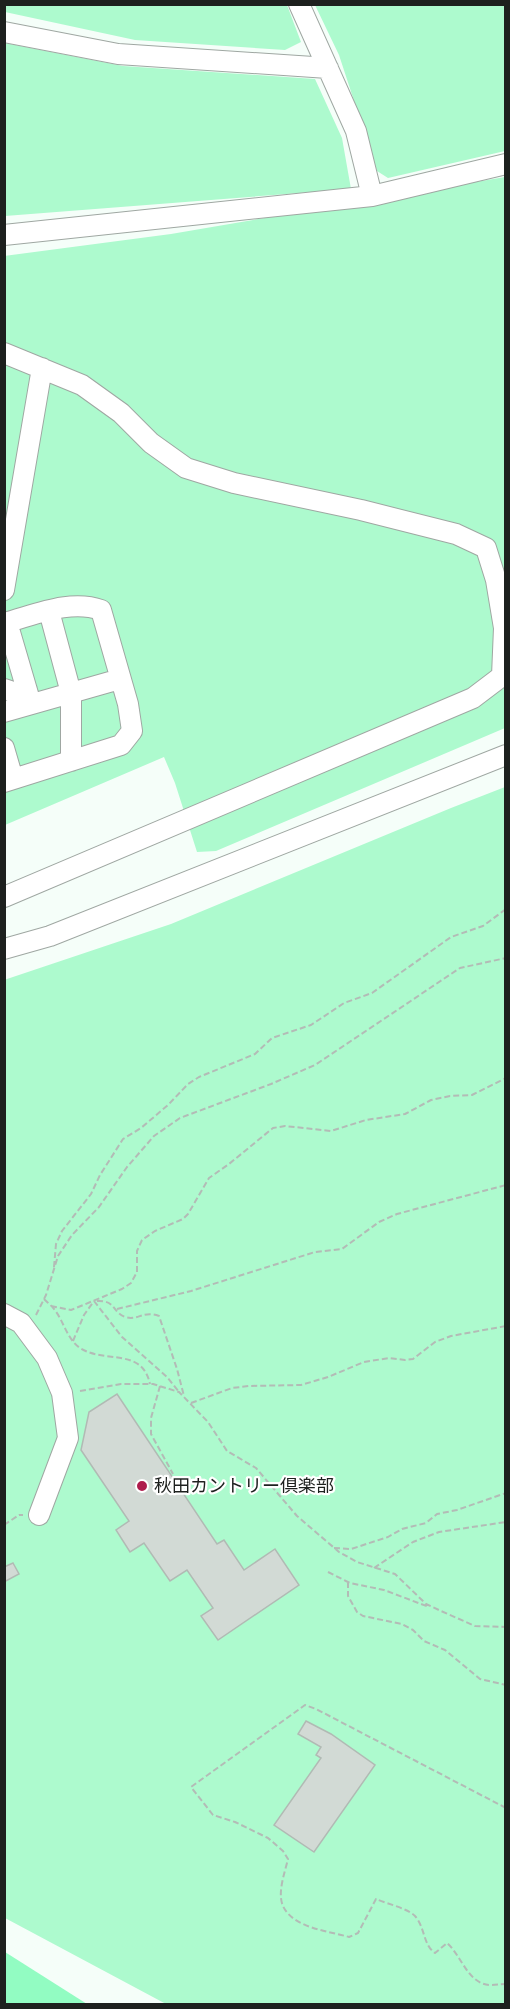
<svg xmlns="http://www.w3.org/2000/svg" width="510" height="2009" viewBox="0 0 510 2009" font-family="'IBM Plex Serif','Noto Sans JP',serif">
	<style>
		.green { fill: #adface }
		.water { fill: #92fcc2 }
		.building { fill: #d2dad5; stroke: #b1bab4; stroke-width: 1.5 }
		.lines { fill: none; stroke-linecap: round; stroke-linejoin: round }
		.minor-casing { stroke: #9fa7a2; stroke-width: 22 }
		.path { stroke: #b3bbb6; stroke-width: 2; stroke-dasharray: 6 3; stroke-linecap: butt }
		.minor { stroke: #fff; stroke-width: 20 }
		.poi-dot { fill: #ae1c4c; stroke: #fff; stroke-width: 2 }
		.labels { text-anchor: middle; stroke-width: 4.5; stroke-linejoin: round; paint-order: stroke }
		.poi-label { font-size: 18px; fill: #1d201e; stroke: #fff; text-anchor: start }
	</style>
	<rect width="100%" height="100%" fill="#f5fef9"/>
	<!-- green -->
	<path class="green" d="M 5,4 L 287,5 L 301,42 L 285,50 L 135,40 L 5,12 Z
		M 315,5 L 505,5 L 505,151 L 388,178 L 377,171 L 339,55 Z
		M 5,43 L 123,66 L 315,79 L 342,138 L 351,189 L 5,216 Z
		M 505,177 L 505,728 L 216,851 L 197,852 L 175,783 L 164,757 L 5,825 L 4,256 L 171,234 Z
		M 505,787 L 505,2004 L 166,2004 L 5,1918 L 4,980 L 171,924 L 451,808 Z"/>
	<!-- water -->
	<path class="water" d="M 4,1952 L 5,1952 L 87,2004 L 5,2004 Z"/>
	<!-- building -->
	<path class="building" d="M 117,1394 L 217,1544 L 224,1540 L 244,1570 L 275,1549 L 299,1585 L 218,1640 L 201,1616 L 213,1608 L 187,1570 L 170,1581 L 144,1543 L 130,1552 L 116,1530 L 129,1521 L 81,1450 L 89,1412 Z
		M 13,1563 L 19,1574 L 4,1582 L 4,1567 Z
		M 306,1721 L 331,1734 L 375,1765 L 314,1852 L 274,1825 L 321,1758 L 316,1755 L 321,1747 L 298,1734 Z"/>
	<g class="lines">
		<defs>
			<path id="minor" d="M 299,4 L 356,131 L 372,196
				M 4,32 L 118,54 L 328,68
				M 4,235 L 372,196 L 506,164
				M 4,353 L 82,385 L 121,413 L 151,443 L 186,468 L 234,483 L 361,510 L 456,534 L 486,548 L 496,580 L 504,628 L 502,676 L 473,698 L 4,897
				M 4,590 L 42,368
				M 49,611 L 71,693 L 71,761
				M 7,622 L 31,704
				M 4,623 C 35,615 70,599 101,610 L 128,704 L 132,731 L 121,745 L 4,782
				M 4,689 L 13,692 L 27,690
				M 4,712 L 120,679
				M 4,748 L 13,779
				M 4,949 L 50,936 L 506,755
				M 4,1314 L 21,1323 L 47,1358 L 62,1393 L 68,1438 L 39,1515"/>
		</defs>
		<!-- minor casing -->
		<use href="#minor" class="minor-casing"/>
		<!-- path -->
		<path class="path" d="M 54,1267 L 56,1244 L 62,1231 L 91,1194 L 100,1175 L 123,1139 L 141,1128 L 168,1105 L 188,1084 L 199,1077 L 255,1054 L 272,1038 L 311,1025 L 344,1003 L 372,993 L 451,937 L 483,926 L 506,909
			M 44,1299 C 47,1302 51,1305 54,1309 C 64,1321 66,1338 80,1348 C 105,1364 142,1347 150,1384
			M 94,1301 L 122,1337 L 167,1377 L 179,1392
			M 97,1301 C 116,1300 112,1312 125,1317 C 138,1321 143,1310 159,1316 L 177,1369 L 184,1396
			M 51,1306 L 71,1310 L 122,1289 L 131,1283 L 137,1272 L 137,1251 L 142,1240 L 155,1231 L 183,1219 L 188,1214 L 209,1178 L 229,1164 L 273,1128 L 285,1126 L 331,1131 L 366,1120 L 405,1114 L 431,1100 L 450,1096 L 472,1095 L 506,1078
			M 117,1309 L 191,1291 L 315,1252 L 342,1249 L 379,1222 L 397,1214 L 506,1185
			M 36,1315 L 46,1295 L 58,1256 L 72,1235 L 99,1207 L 127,1167 L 154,1136 L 180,1118 L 271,1084 L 315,1065 L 460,968 L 506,958
			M 73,1341 L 84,1315 L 94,1301
			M 160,1386 L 151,1418 L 151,1434 L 173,1474
			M 80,1391 L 121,1384 L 153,1384 L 179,1392 L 208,1422 L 227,1451 L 256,1468 L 297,1516 L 339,1552 L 357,1562 L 395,1574 L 426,1604 L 441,1611 L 475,1626 L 506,1627
			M 191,1403 L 232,1388 L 249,1386 L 301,1385 L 328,1377 L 364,1362 L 389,1358 L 405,1360 L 413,1359 L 435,1342 L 451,1336 L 506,1326
			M 4,1525 L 19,1515 L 23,1515
			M 334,1548 L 351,1549 L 388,1537 L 402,1529 L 426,1523 L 437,1514 L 457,1510 L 506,1493
			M 374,1568 L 413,1542 L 439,1532 L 506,1522
			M 328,1572 L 350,1583 L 384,1590 L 429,1607
			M 348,1582 L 348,1596 L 357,1612 L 363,1616 L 402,1624 L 413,1630 L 424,1641 L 445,1650 L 480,1679 L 506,1685
			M 506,1808 L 316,1709 L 305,1705 L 191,1787 L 213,1815 L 235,1822 L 268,1838 L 283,1851 L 288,1859 C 285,1872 277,1893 283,1906 C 293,1928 328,1931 349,1937 L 358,1933 L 376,1899 C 387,1904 407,1908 415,1916 C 425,1927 423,1945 435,1953 L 447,1943 C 462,1956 468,1985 491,1985 C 496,1985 500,1984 506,1984"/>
		<!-- minor -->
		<use href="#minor" class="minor"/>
	</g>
	<!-- markers -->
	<circle class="poi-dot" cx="142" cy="1486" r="6"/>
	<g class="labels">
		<!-- poi labels -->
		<g class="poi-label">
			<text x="154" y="1492">秋田カントリー倶楽部</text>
		</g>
	</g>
	<!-- border -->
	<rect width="510" height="2009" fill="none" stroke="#1d201e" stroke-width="12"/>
</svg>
